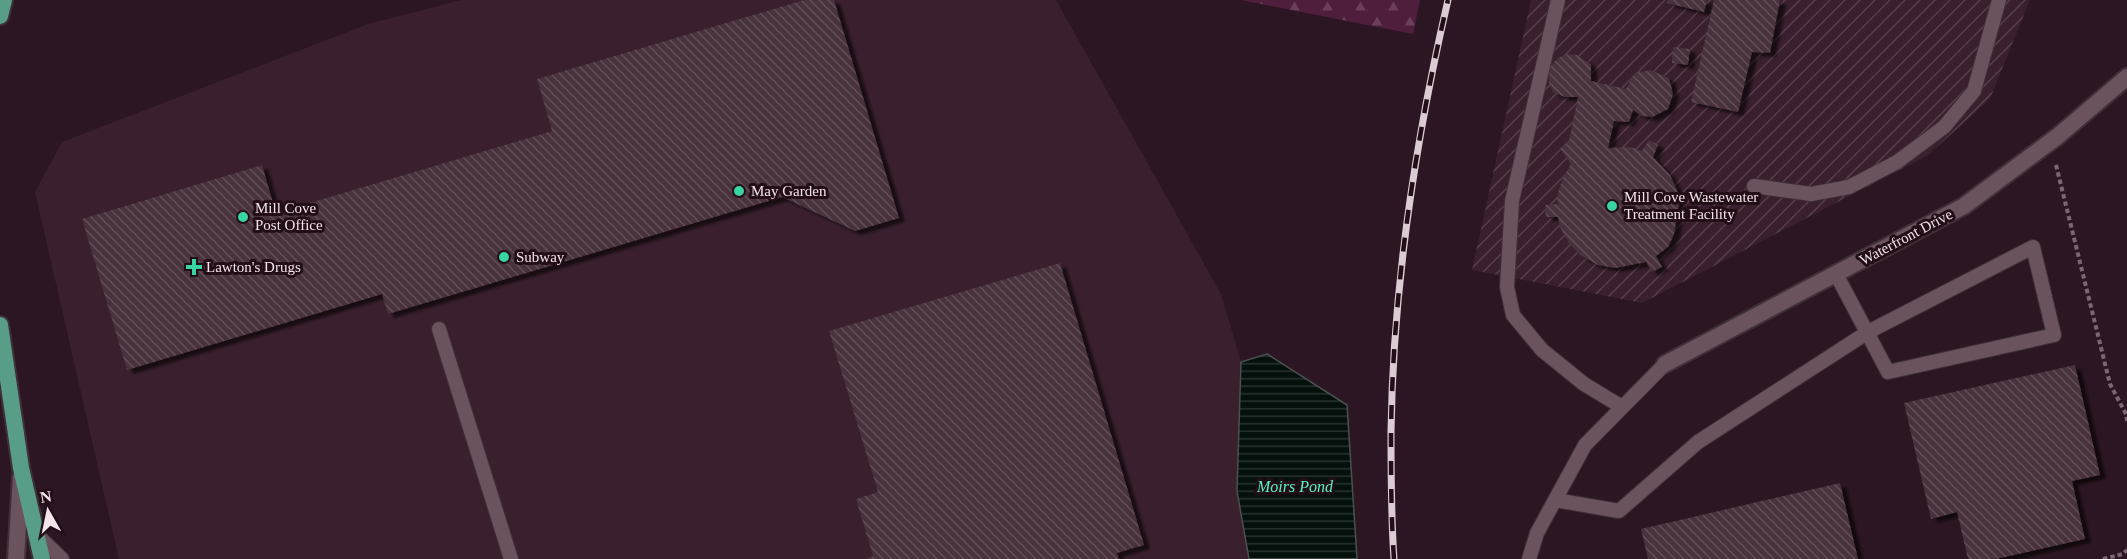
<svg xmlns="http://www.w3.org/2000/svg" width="2127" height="559" viewBox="0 0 2127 559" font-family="'Times New Roman',serif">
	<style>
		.built { fill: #3a1f2f }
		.industrial { fill: url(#industrial-furrows) }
		.forest { fill: url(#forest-firs) }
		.water { fill: url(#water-rules); stroke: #4b504e; stroke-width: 1.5 }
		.building { fill: url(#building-back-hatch); filter: url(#shadow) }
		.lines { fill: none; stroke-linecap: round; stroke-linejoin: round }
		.service-casing { stroke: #403039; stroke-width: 16 }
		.minor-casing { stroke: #403039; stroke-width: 20 }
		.secondary-casing { stroke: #403039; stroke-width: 20 }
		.primary-casing { stroke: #403039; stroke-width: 20 }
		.path { stroke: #7b6772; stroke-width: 4; stroke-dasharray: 4.5 3; stroke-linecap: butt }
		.service { stroke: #6b525f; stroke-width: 14 }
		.minor { stroke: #6b525f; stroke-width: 16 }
		.secondary { stroke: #6b525f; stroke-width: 16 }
		.primary { stroke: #579d88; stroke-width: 16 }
		.rail-casing { stroke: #dbcbd3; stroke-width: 7 }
		.rail { stroke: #220d19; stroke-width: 4.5; stroke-dasharray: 14; stroke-linecap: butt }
		.poi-dot { fill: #39d4a5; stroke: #220d19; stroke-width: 2 }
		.labels { text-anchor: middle; stroke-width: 6; stroke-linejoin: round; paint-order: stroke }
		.poi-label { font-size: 15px; fill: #f3e4eb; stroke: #220d19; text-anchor: start }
		.street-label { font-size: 15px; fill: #f3e4eb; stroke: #220d19 }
		.water-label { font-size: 16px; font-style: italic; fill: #56f5c2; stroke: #220d19 }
	</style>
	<defs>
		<pattern id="industrial-furrows" width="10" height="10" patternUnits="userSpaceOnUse" patternTransform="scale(1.5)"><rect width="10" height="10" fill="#3a1f2f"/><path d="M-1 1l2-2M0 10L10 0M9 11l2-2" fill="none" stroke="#573f4d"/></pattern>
		<pattern id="forest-firs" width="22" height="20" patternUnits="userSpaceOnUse" patternTransform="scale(1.5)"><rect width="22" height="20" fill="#501e3d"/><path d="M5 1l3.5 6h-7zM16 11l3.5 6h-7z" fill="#6a3f59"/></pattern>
		<pattern id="water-rules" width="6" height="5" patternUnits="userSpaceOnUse" patternTransform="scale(1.5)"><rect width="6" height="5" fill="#03100b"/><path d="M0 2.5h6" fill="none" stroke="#28332f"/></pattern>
		<pattern id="building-back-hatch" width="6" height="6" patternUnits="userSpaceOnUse" patternTransform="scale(1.5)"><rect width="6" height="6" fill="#47303c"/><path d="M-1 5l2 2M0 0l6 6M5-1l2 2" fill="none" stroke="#624e58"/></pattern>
		<filter id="shadow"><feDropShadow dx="6" dy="4" stdDeviation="1.5" flood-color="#0009"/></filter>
	</defs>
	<rect width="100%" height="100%" fill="#2c1623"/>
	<!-- built -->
	<path class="built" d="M 461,0 L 1056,0 L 1221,294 L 1241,362 L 1237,491 L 1249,559 L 119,559 L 35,192 L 62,142 L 368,24 Z"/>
	<!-- industrial -->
	<path class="industrial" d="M 1531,0 L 2030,0 L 1990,99 L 1927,156 L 1642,303 L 1472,270 Z"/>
	<!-- forest -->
	<path class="forest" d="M 1241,0 L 1420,0 L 1413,34 Z"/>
	<!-- water -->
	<path class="water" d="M 1267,354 L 1347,405 L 1357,559 L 1249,559 L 1237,491 L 1241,362 Z"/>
	<!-- building -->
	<path class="building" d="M 804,0 L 834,0 L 899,218 L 855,231 L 782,197 L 388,314 L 382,294 L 127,370 L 82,219 L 262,165 L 276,213 L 552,131 L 537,79 Z
		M 1668,0 L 1707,0 L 1704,12 L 1667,3 Z
		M 1714,0 L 1780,0 L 1770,53 L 1752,52 L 1738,112 L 1691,102 Z
		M 1673,47 L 1690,49 L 1688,65 L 1672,63 Z
		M 1568,54 L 1577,55 L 1591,64 L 1591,81 L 1626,89 L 1635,73 L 1650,70 L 1669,78 L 1673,94 L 1668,109 L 1652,117 L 1642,116 L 1633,110 L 1629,122 L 1614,121 L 1608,148 L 1630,147 L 1642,151 L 1649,140 L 1658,145 L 1653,157 L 1670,175 L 1677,190 L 1679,206 L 1674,234 L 1668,247 L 1656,256 L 1662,267 L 1652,272 L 1646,262 L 1615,268 L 1598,265 L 1581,256 L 1569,243 L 1560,227 L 1558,217 L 1546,217 L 1545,205 L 1558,204 L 1557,195 L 1564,176 L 1571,164 L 1560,149 L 1569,141 L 1578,97 L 1565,97 L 1553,92 L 1549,82 L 1549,67 L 1558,58 Z
		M 1060,263 L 1144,545 L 1117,553 L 1119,559 L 866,559 L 873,556 L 856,499 L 878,492 L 829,331 Z
		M 2075,365 L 2100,475 L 2072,481 L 2085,539 L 1996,559 L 1968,559 L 1957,512 L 1931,519 L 1904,403 Z
		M 1840,483 L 1858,559 L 1648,559 L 1641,529 Z"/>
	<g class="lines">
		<defs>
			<path id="service" d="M 1558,0 L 1512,201 L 1507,287 L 1513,315 L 1542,350 L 1584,384 L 1622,407
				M 1754,186 L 1811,194 L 1849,187 L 1897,162 L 1944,127 L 1974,91 L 1999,0
				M 439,329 L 511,559
				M 1555,500 L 1619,511 L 1698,442 L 1868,332 L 2033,247 L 2054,335 L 1888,372 L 1836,274
				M 35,533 L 62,559
				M 1529,559 L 1537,533 L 1585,445 L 1665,364"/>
			<path id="minor" d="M 1665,364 L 1964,206 L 2058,136 L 2127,77"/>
			<path id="secondary" d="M 16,559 L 21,477"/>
			<path id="primary" d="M 0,16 L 4,0
				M 0,325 L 21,468 L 42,559"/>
		</defs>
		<!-- service casing -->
		<use href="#service" class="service-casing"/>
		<!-- minor casing -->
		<use href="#minor" class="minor-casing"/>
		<!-- secondary casing -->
		<use href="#secondary" class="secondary-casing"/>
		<!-- primary casing -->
		<use href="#primary" class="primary-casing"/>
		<!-- path -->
		<path class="path" d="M 2056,165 L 2110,384 L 2126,414 L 2127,421
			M 2103,559 L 2123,554 L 2127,550"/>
		<!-- service -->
		<use href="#service" class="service"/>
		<!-- minor -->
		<use href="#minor" class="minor"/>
		<!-- secondary -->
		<use href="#secondary" class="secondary"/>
		<!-- primary -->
		<use href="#primary" class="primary"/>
		<defs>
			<path id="rail" d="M 1394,559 C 1391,517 1391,474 1391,432 C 1393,286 1415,142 1448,0"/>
		</defs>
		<!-- rail casing -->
		<use href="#rail" class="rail-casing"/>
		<!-- rail -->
		<use href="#rail" class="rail"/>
	</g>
	<!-- markers -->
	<g class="poi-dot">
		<circle cx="739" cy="191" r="6"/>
		<circle cx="1612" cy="206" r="6"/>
		<circle cx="243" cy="217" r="6"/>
		<circle cx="504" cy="257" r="6"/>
		<path d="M191 258h6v6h6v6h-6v6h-6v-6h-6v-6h6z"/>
	</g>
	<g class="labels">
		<!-- poi labels -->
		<g class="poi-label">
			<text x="751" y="196">May Garden</text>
			<text x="1624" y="202">Mill Cove Wastewater<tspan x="1624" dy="17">Treatment Facility</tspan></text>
			<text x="255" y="213">Mill Cove<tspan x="255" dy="17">Post Office</tspan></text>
			<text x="516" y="262">Subway</text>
			<text x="206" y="272">Lawton's Drugs</text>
		</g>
		<!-- street labels -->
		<g class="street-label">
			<text transform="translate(1906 237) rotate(-28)" y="5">Waterfront Drive</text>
		</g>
		<!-- water labels -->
		<g class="water-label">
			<text x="1295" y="492">Moirs Pond</text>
		</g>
	</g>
	<!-- north arrow -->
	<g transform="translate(48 511) rotate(351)" stroke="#220d19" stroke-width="4.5" paint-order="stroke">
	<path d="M0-4.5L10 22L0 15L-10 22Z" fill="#f3e4eb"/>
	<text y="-9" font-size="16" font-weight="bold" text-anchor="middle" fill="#f3e4eb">N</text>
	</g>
</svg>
